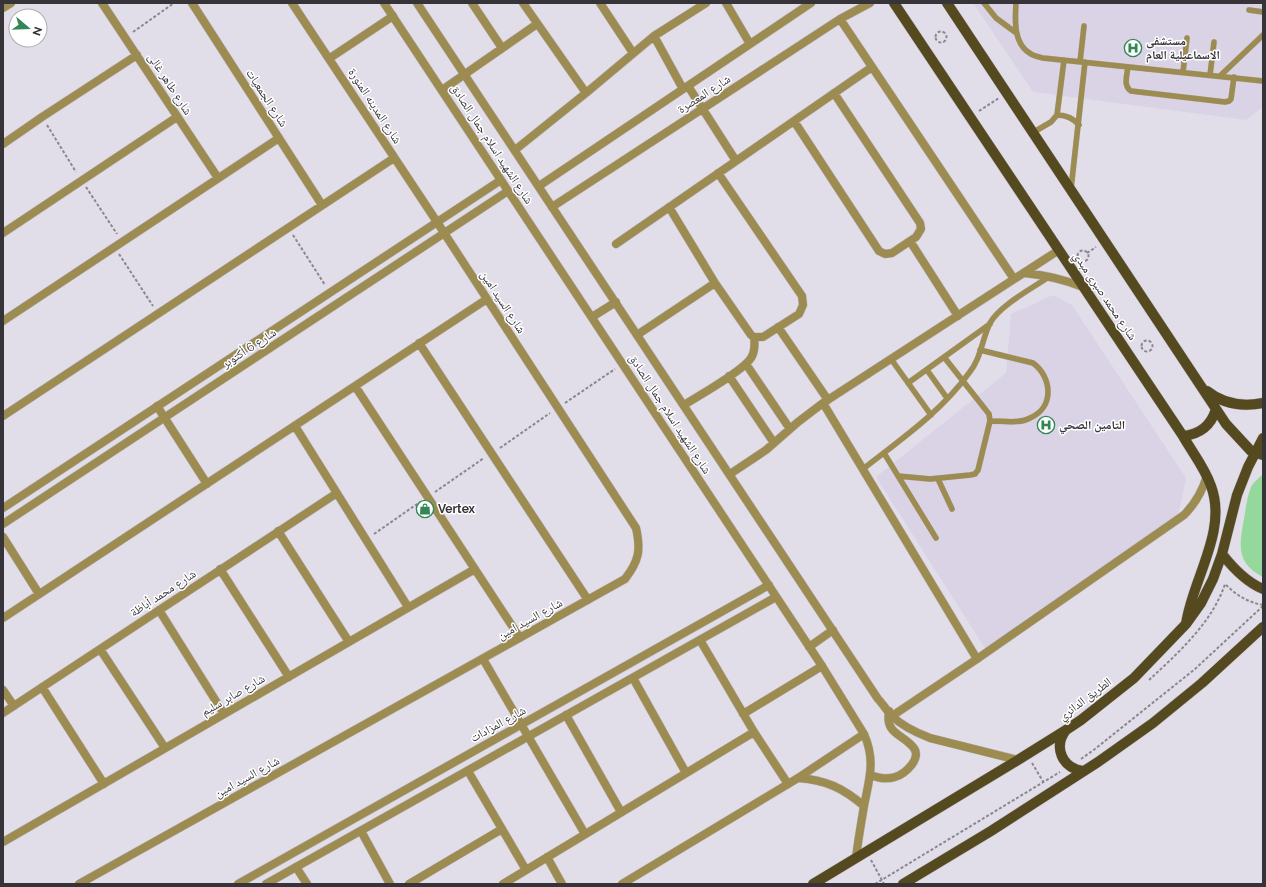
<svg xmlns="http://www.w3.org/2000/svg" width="1266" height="887" viewBox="0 0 1266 887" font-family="Raleway,'Noto Naskh Arabic',sans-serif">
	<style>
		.built { fill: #dad3e6 }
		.green { fill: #94d99b }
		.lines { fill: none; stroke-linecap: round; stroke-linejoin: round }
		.service-casing { stroke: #c0bcc6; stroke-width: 6 }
		.minor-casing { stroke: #c0bcc6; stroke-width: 9 }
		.tertiary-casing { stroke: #c0bcc6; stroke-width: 9 }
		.primary-casing { stroke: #c0bcc6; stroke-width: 11 }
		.path { stroke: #8a878e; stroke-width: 2; stroke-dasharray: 3 2; stroke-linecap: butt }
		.service { stroke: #9d8c51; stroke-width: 5.5 }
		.minor { stroke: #9d8c51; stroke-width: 8 }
		.tertiary { stroke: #9d8c51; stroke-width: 8 }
		.primary { stroke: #54491f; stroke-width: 10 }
		.labels { text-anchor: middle; stroke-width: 3; stroke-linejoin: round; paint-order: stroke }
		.poi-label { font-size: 12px; font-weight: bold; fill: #363439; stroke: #fff; text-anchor: start }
		.street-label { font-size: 12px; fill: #363439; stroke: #fff }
	</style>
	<rect width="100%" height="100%" fill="#e2dee9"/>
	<!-- built -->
	<path class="built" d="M 973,3 L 1263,3 L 1263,107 L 1246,120 L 1033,92 Z
		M 1053,295 L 1072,305 L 1186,478 L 1178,516 L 986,650 L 876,477 L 1006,373 L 1011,314 Z"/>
	<!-- green -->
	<path class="green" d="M 1263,474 L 1263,577 C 1236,563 1239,545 1244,519 C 1246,508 1247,495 1252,485 C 1255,481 1260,477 1263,474 Z"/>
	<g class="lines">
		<defs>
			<path id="service" d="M 984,3 L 996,18 L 1015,32
				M 1016,3 C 1015,20 1013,44 1031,54 C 1034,56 1039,57 1043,58 L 1263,81
				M 1249,10 L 1263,12
				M 1080,62 L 1084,26
				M 1128,67 C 1127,75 1123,86 1131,91 L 1225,102 L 1229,101 L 1231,99 L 1234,77
				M 1183,72 L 1187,38
				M 1210,75 L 1214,42
				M 1220,76 L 1263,35
				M 1057,115 C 1066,115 1073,118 1079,125
				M 1032,133 L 1051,122 L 1057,115 L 1064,60
				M 1071,189 L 1085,62
				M 980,350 L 1033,363 C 1052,377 1055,407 1030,418 C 1019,424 1003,421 990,421
				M 891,359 L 931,415
				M 927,370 L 947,398
				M 908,383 L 990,324
				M 884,453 L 936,538
				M 863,469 C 900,440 941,412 969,373 C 981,359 982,339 990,323 C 1000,305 1033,288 1050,276
				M 898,476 L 930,479 L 970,475 L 975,474 L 978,470 L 990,421 L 989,414 L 944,357
				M 938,479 L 952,509"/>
			<path id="minor" d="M 102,3 L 218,178
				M 192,3 L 322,205
				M 472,3 L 502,48
				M 523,3 L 586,93 L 654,36 L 706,3
				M 600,3 L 633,53
				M 726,3 L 750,44
				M 3,8 L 11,3
				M 840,19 L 1014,279
				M 654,36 L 683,89
				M 330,58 L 393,16
				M 688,86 L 736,161
				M 442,90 L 537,24
				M 794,121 L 879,251 L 885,254 L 892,253 L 916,237 L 921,229 L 920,223 L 834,93
				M 3,144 L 42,117 L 137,55
				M 515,150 L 586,93
				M 539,186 L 811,3
				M 552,207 L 840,19 L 870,3
				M 669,207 L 715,283 L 751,335 L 754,337 L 763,337 L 799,314 L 803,305 L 802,296 L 718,173
				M 3,233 L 177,117
				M 910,241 L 958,316
				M 616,244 L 872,67
				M 1024,273 C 1045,275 1063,279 1083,287
				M 3,321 L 279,138
				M 778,327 L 828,400
				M 637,335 L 715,283
				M 419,343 L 588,600
				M 746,364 L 790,429
				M 729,376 L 774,443
				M 355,386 L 520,638
				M 823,403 L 977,659
				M 684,405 C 698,396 743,371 751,358 C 755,352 755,345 754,337
				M 157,406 L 207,484
				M 3,416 L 394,158
				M 295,426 L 408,607
				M 730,474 L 766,450 L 798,422 L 823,403 L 1059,250
				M 278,531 L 349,642
				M 3,537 L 39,594
				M 220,569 L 289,677
				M 159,610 L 224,714
				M 3,618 L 487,299
				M 700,640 L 754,732 L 788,784
				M 100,649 L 165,748
				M 483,659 L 585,834
				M 633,678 L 686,773
				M 42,687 L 104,784
				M 3,690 L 14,706
				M 3,713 L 337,493
				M 743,714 L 822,666
				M 566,715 L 621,812
				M 468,771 L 526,870
				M 361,831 L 390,884
				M 3,842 L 475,569
				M 547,857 L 562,884
				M 296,867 L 307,884
				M 79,884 L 625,579 C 639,561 641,550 636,528 L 437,222 L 292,3
				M 409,884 L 502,829
				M 503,884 L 754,732"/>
			<path id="tertiary" d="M 384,3 L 822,666 L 864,734 C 876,761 869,780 864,806 C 861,824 858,841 856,858
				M 417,3 L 878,699 C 883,704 887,711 892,716 C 902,726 917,733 930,738 L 1018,760
				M 592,317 L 616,302
				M 3,508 L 501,180
				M 3,524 L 508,191
				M 809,647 L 833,630
				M 892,716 L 977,659 L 1184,515 C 1195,504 1202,492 1207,476
				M 870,775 C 878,778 886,780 895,777 C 905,774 923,758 913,747 C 901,733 885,734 889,711
				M 798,778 C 826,780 843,788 864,806
				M 238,884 L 769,585
				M 266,884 L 776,597
				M 622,884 L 798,778 L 864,734"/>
			<path id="primary" d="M 894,3 L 1183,436 C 1192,452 1205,468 1211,486 C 1228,531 1192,580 1186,624
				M 947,3 L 1226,424 L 1251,451 L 1263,455
				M 1207,391 C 1223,404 1242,407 1263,403
				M 1183,436 C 1200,434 1211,426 1216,409
				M 1222,554 C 1233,568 1246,582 1263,589
				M 1066,730 C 1053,747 1062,768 1083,771
				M 813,884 L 1018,760 L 1066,730 L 1081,720 L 1134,678 L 1186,624 L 1201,603 L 1213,579 L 1222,554 L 1237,495 L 1248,467 L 1263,438
				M 903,884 L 991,831 L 1098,762 L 1153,723 L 1202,683 L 1263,627"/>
		</defs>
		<!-- service casing -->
		<use href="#service" class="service-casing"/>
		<!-- minor casing -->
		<use href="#minor" class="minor-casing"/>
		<!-- tertiary casing -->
		<use href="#tertiary" class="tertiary-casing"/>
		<!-- primary casing -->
		<use href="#primary" class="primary-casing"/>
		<!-- path -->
		<path class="path" d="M935.5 37a5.5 5.5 0 1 1 11 0a5.5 5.5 0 1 1-11 0Z
			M 133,32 L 174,3
			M 979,111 L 999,98
			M 47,125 L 76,172
			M 86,187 L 117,234
			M 293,235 L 325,285
			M1077.5 256a5.5 5.5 0 1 1 11 0a5.5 5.5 0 1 1-11 0Z
			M 1087,253 L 1096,247
			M 119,254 L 153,306
			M1141.5 346a5.5 5.5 0 1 1 11 0a5.5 5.5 0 1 1-11 0Z
			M 565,403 L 615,369
			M 500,448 L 550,413
			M 435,492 L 484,458
			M 374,534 L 420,502
			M 1149,680 C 1178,653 1212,623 1225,584 C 1236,595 1247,602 1263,605
			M 1081,759 L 1095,749 L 1195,669 L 1263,606
			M 1032,763 L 1044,783
			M 871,860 L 884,884
			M 875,884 L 1060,772"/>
		<!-- service -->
		<use href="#service" class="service"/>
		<!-- minor -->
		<use href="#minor" class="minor"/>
		<!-- tertiary -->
		<use href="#tertiary" class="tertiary"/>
		<!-- primary -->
		<use href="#primary" class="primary"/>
	</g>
	<!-- icons -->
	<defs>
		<symbol id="hospital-ring" viewBox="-11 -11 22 22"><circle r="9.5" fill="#fff" stroke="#358657" stroke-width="1.5"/><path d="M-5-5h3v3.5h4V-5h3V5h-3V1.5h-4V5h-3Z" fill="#358657"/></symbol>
		<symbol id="shop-ring" viewBox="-11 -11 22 22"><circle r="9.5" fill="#fff" stroke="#358657" stroke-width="1.5"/><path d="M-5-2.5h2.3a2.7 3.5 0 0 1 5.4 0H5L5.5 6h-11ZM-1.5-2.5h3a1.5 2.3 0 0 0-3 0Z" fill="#358657"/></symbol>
	</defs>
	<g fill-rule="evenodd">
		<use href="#hospital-ring" x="1123" y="38" width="20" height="20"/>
		<use href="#hospital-ring" x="1036" y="415" width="20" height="20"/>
		<use href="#shop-ring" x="415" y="499" width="20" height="20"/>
	</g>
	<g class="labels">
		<!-- poi labels -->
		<g class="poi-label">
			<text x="1146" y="45">مستشفى<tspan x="1146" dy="14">الاسماعيلية العام</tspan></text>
			<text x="1059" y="429">التامين الصحي</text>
			<text x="438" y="513">Vertex</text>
		</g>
		<!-- street labels -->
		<g class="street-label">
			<text transform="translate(170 84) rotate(57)" y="4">شارع طاهر غالى</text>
			<text transform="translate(704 94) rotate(-33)" y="4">شارع المعصرة</text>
			<text transform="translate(267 98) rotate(57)" y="4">شارع الجمعيات</text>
			<text transform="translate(375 106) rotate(57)" y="4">شارع المدينه المنورة</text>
			<text transform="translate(492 144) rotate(57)" y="4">شارع الشهيد اسلام جمال الصادق</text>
			<text transform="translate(1105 296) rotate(56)" y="4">شارع محمد صبرى مبدي</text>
			<text transform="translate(503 302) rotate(57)" y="4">شارع السيد امين</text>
			<text transform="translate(249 348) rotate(-33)" y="4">شارع 6 أكتوبر</text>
			<text transform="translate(670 414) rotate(57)" y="4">شارع الشهيد اسلام جمال الصادق</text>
			<text transform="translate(163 593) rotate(-33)" y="4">شارع محمد أباظة</text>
			<text transform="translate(530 619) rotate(-29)" y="4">شارع السيد امين</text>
			<text transform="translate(233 695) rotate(-30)" y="4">شارع صابر سليم</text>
			<text transform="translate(1085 699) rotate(-37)" y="4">الطريق الدائري</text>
			<text transform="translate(498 724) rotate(-29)" y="4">شارع المزادات</text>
			<text transform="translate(247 777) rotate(-29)" y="4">شارع السيد امين</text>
		</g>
	</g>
	<!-- border -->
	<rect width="1266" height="887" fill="none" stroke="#363439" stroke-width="8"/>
	<!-- north arrow -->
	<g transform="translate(28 28) rotate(109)"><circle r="19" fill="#ffffff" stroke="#afaeb0"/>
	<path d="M0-3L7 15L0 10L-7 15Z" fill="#358657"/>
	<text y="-6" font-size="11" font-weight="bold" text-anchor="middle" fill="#363439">N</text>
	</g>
</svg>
